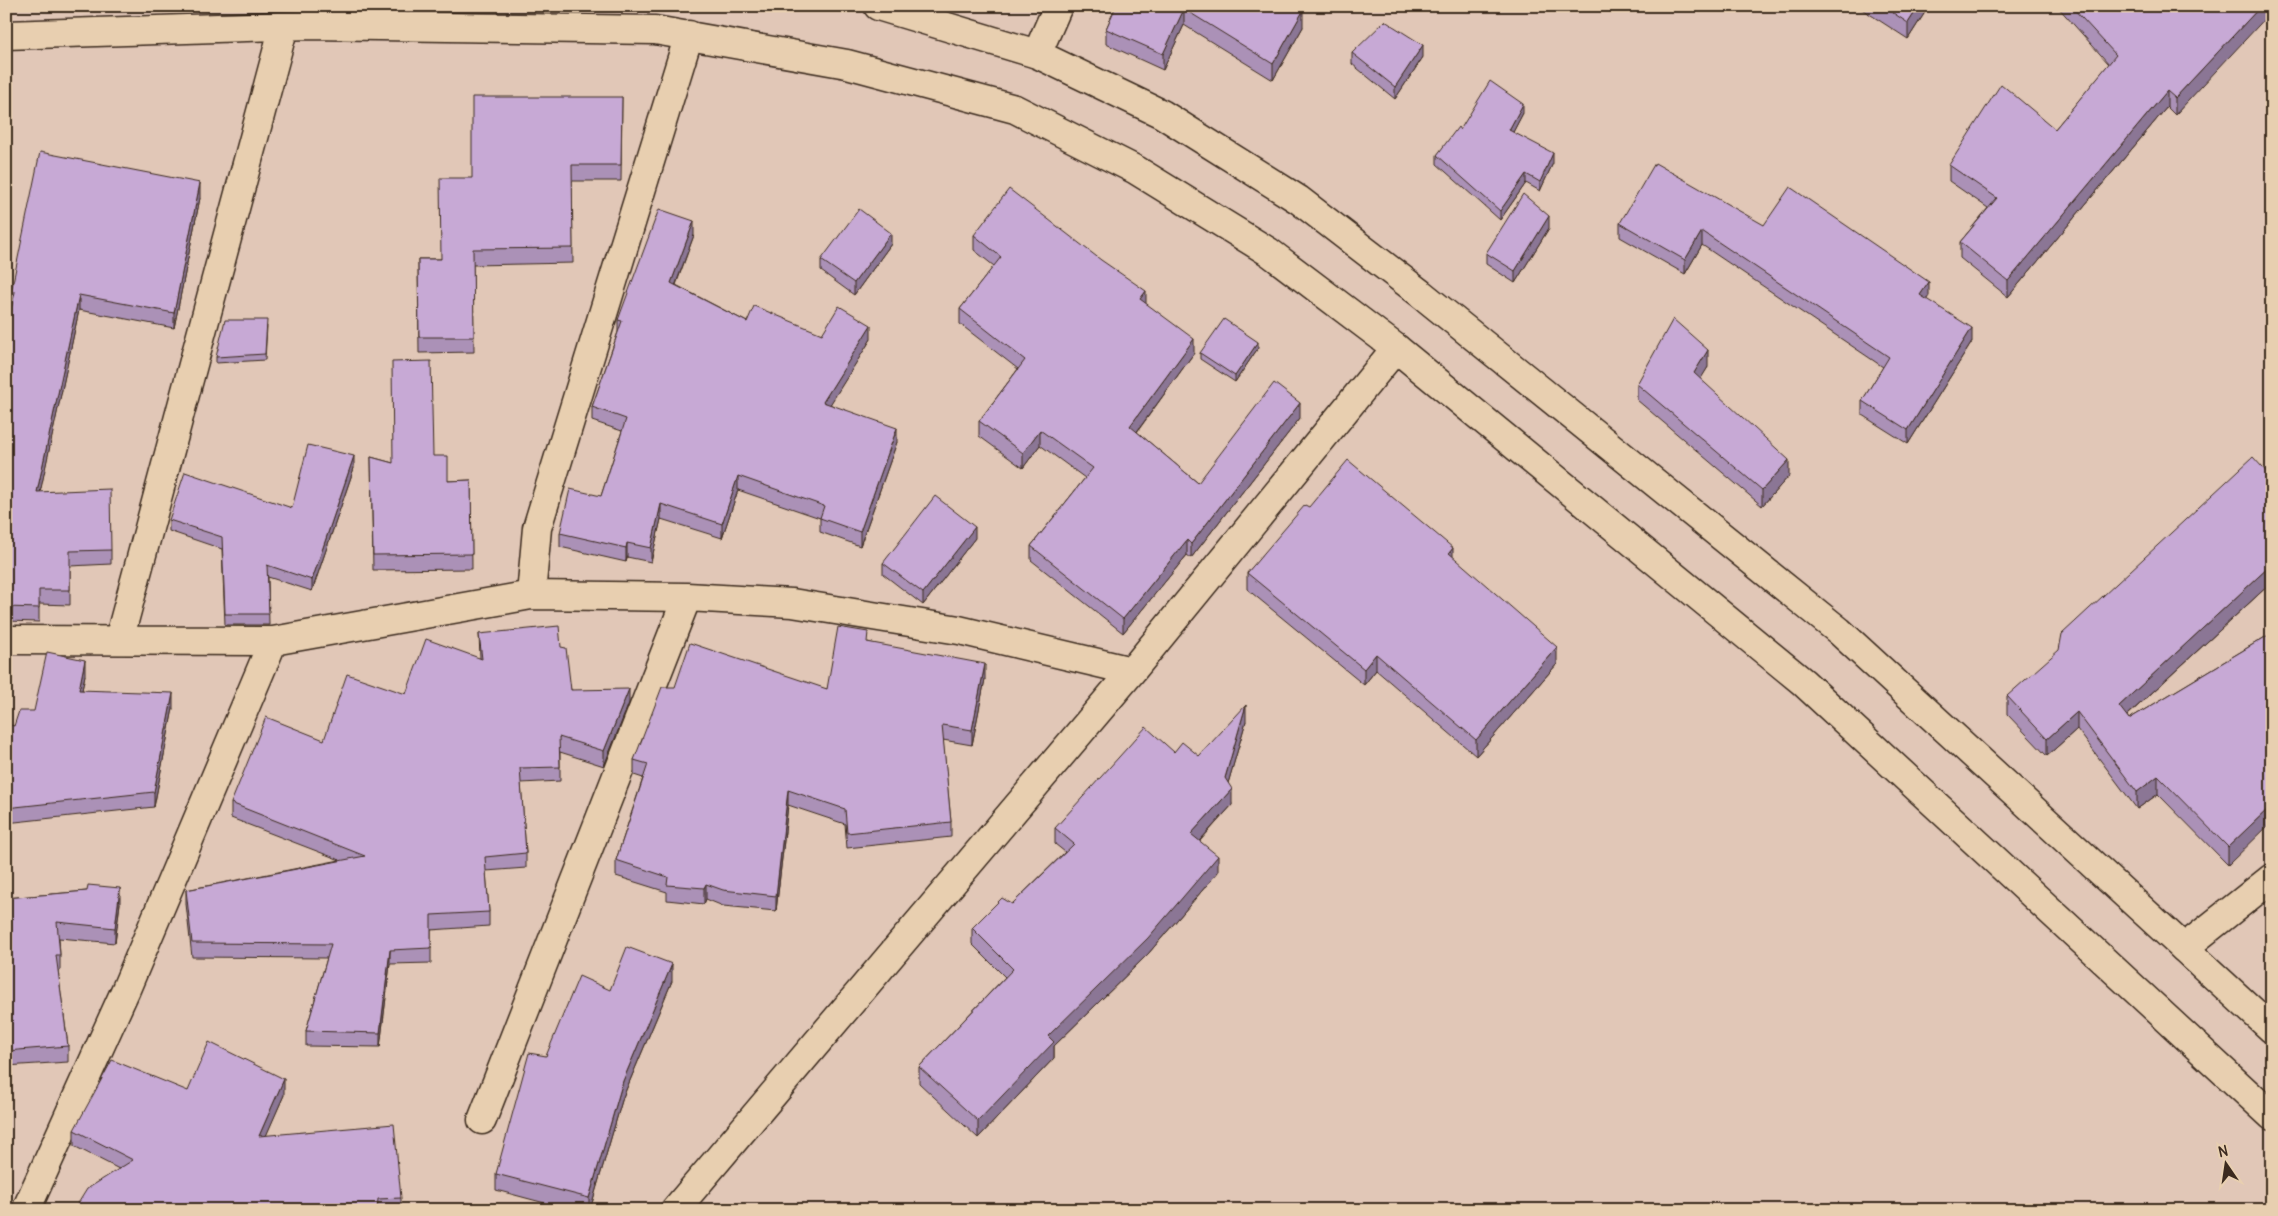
<svg xmlns="http://www.w3.org/2000/svg" width="2278" height="1216" viewBox="0 0 2278 1216" font-family="Delius,sans-serif">
	<style>
		.lines { fill: none; stroke-linecap: round; stroke-linejoin: round }
		.street-casing { stroke: #3b2a1e; stroke-width: 31 }
		.secondary-casing { stroke: #3b2a1e; stroke-width: 31 }
		.street { stroke: #e8cfb0; stroke-width: 28 }
		.secondary { stroke: #e8cfb0; stroke-width: 28 }
		.wall { fill: #ab91b7; stroke: #3b2a1e }
		.shaded-wall { fill: #8b7695; stroke: #3b2a1e }
		.building { fill: #c7a9d5; stroke: #3b2a1e }
	</style>
	<rect width="100%" height="100%" fill="#e1c7b7"/>
	<filter id="ink" filterUnits="userSpaceOnUse"><feTurbulence type="fractalNoise" baseFrequency=".02" numOctaves="2"/><feDisplacementMap in="SourceGraphic" scale="10" xChannelSelector="R" yChannelSelector="G"/><feConvolveMatrix kernelMatrix="1 2 1 2 8 2 1 2 1" color-interpolation-filters="sRGB"/></filter>
	<g filter="url(#ink)">
		<g class="lines">
			<defs>
				<path id="street" d="M 1037,54 L 1058,6
					M 531,595 L 537,528 L 689,35
					M 6,640 L 273,641
					M 119,640 L 284,26
					M 2184,948 L 2272,878
					M 482,1120 L 687,597
					M 26,1210 L 126,989 L 273,641 L 531,595 L 687,597 L 792,603 L 959,630 L 1132,671 L 1396,348
					M 675,1210 L 1132,671"/>
				<path id="secondary" d="M 878,6 L 1037,54 L 1162,114 L 1299,200 L 1420,293 L 1839,631 L 2272,1029
					M 6,35 L 310,25 L 655,30 L 847,64 L 1015,109 L 1136,170 L 1269,252 L 1396,348 L 1803,682 L 2272,1116"/>
			</defs>
			<!-- street casing -->
			<use href="#street" class="street-casing"/>
			<!-- secondary casing -->
			<use href="#secondary" class="secondary-casing"/>
			<!-- street -->
			<use href="#street" class="street"/>
			<!-- secondary -->
			<use href="#secondary" class="secondary"/>
		</g>
		<!-- wall -->
		<path class="wall" d="M 1116,6 L 1295,6 L 1303,27 L 1273,80 L 1184,25 L 1163,70 L 1106,44 L 1106,29 Z
			M 1857,6 L 1929,6 L 1908,39 Z
			M 2057,6 L 2272,6 L 2175,115 L 2167,107 L 2008,297 L 1960,258 L 1960,242 L 1988,208 L 1949,181 L 1949,165 L 2055,129 L 2109,64 Z
			M 1352,53 L 1423,57 L 1395,99 L 1352,64 Z
			M 622,97 L 621,181 L 572,181 L 573,263 L 473,265 L 474,352 L 419,353 L 418,259 L 441,259 L 472,178 Z
			M 1523,113 L 1513,132 L 1553,163 L 1540,191 L 1526,183 L 1500,220 L 1437,164 L 1437,155 L 1460,130 Z
			M 200,198 L 174,328 L 79,310 L 40,492 L 111,550 L 111,564 L 70,566 L 70,605 L 39,604 L 39,622 L 6,621 L 6,331 L 12,306 L 11,306 L 11,292 Z
			M 1620,223 L 1764,225 L 1929,296 L 1926,299 L 1972,342 L 1908,444 L 1862,415 L 1862,401 L 1883,367 L 1702,245 L 1685,274 L 1620,237 Z
			M 1549,228 L 1515,283 L 1486,264 L 1486,253 Z
			M 694,235 L 676,285 L 747,322 L 822,334 L 871,339 L 830,404 L 897,442 L 860,546 L 820,532 L 820,518 L 738,490 L 722,538 L 661,519 L 651,562 L 627,557 L 626,562 L 560,547 L 560,533 L 601,496 L 622,431 L 592,421 L 592,407 L 618,332 L 618,320 Z
			M 974,235 L 1146,304 L 1194,353 L 1137,432 L 1198,483 L 1300,418 L 1191,558 L 1187,555 L 1123,633 L 1031,560 L 1031,546 L 1085,478 L 1040,445 L 1023,468 L 979,436 L 979,421 L 1018,369 L 960,324 L 960,309 L 994,266 L 974,250 Z
			M 891,244 L 854,295 L 821,271 L 821,260 Z
			M 267,326 L 265,360 L 216,363 L 216,357 Z
			M 1258,348 L 1235,382 L 1200,359 L 1200,353 Z
			M 1708,367 L 1700,379 L 1789,476 L 1762,506 L 1637,400 L 1637,384 Z
			M 433,456 L 448,481 L 471,480 L 472,569 L 373,570 L 371,457 L 393,463 Z
			M 354,468 L 312,591 L 268,577 L 269,625 L 225,625 L 222,549 L 169,531 L 169,520 L 292,508 Z
			M 1309,507 L 1453,557 L 1557,664 L 1476,756 L 1376,670 L 1364,685 L 1247,589 L 1247,573 Z
			M 975,538 L 923,605 L 883,574 L 883,563 Z
			M 2272,582 L 2127,716 L 2129,719 L 2272,633 L 2228,865 L 2158,794 L 2137,809 L 2077,729 L 2047,756 L 2007,714 L 2007,696 Z
			M 479,634 L 561,647 L 571,690 L 629,703 L 604,766 L 560,752 L 560,781 L 521,783 L 526,853 L 526,868 L 486,871 L 489,912 L 489,926 L 431,930 L 431,963 L 390,964 L 380,1047 L 306,1046 L 306,1031 L 327,958 L 192,957 L 186,904 L 186,890 L 340,860 L 231,818 L 231,803 L 324,740 L 406,694 L 480,658 Z
			M 868,642 L 985,679 L 972,745 L 943,740 L 951,822 L 951,837 L 847,848 L 845,824 L 788,805 L 776,911 L 723,906 L 706,899 L 704,904 L 667,900 L 667,892 L 616,876 L 616,860 L 643,778 L 634,775 L 634,760 L 675,687 L 827,689 Z
			M 85,675 L 82,690 L 173,708 L 154,807 L 6,823 L 6,724 L 14,726 Z
			M 1246,721 L 1228,783 L 1232,805 L 1200,841 L 1218,872 L 1148,954 L 1054,1046 L 1054,1058 L 978,1138 L 919,1083 L 919,1067 L 1005,977 L 972,944 L 972,928 L 1012,904 L 1065,852 L 1055,844 L 1055,828 L 1174,752 L 1199,756 Z
			M 2272,889 L 2272,911 L 2269,908 L 2269,891 Z
			M 87,891 L 120,903 L 115,943 L 59,938 L 60,955 L 60,970 L 58,971 L 68,1046 L 68,1062 L 6,1066 L 6,898 Z
			M 672,981 L 623,1097 L 590,1210 L 571,1210 L 496,1190 L 496,1174 L 546,1056 L 610,990 Z
			M 188,1091 L 284,1095 L 266,1135 L 401,1198 L 401,1210 L 74,1210 L 119,1169 L 74,1146 L 74,1130 Z"/>
		<!-- shaded-wall -->
		<path class="shaded-wall" d="M 1919,6 L 1929,6 L 1908,39 L 1908,23 Z
			M 2261,6 L 2272,6 L 2272,11 L 2175,115 L 2175,98 Z
			M 1184,9 L 1184,25 L 1163,70 L 1163,54 Z
			M 1303,11 L 1303,27 L 1273,80 L 1273,64 Z
			M 1423,45 L 1423,57 L 1395,99 L 1395,87 Z
			M 2167,91 L 2167,107 L 2008,297 L 2008,281 Z
			M 1523,104 L 1523,113 L 1509,140 L 1509,130 Z
			M 1553,153 L 1553,163 L 1540,191 L 1540,182 Z
			M 1526,174 L 1526,183 L 1500,220 L 1500,211 Z
			M 200,183 L 200,198 L 174,328 L 174,313 Z
			M 1549,216 L 1549,228 L 1515,283 L 1515,271 Z
			M 694,221 L 694,235 L 671,297 L 671,283 Z
			M 1702,231 L 1702,245 L 1685,274 L 1685,260 Z
			M 891,233 L 891,244 L 854,295 L 854,283 Z
			M 1929,282 L 1929,296 L 1920,309 L 1920,295 Z
			M 1146,291 L 1146,306 L 1140,299 Z
			M 79,295 L 79,310 L 37,507 L 37,492 Z
			M 871,325 L 871,339 L 823,416 L 823,402 Z
			M 1972,328 L 1972,342 L 1908,444 L 1908,430 Z
			M 1194,339 L 1194,353 L 1130,441 L 1130,426 Z
			M 1258,342 L 1258,348 L 1235,382 L 1235,376 Z
			M 1708,350 L 1708,367 L 1694,390 L 1694,373 Z
			M 1300,403 L 1300,418 L 1191,558 L 1191,544 Z
			M 897,428 L 897,442 L 860,546 L 860,532 Z
			M 1040,430 L 1040,445 L 1023,468 L 1023,453 Z
			M 354,456 L 354,468 L 312,591 L 312,580 Z
			M 1789,460 L 1789,476 L 1762,506 L 1762,490 Z
			M 738,476 L 738,490 L 722,538 L 722,524 Z
			M 661,504 L 661,519 L 651,562 L 651,548 Z
			M 975,527 L 975,538 L 923,605 L 923,593 Z
			M 1187,540 L 1187,555 L 1123,633 L 1123,619 Z
			M 627,543 L 627,557 L 626,562 L 626,548 Z
			M 1453,548 L 1453,564 L 1449,553 Z
			M 2272,564 L 2272,582 L 2119,723 L 2119,706 Z
			M 1557,647 L 1557,664 L 1476,756 L 1476,740 Z
			M 1376,654 L 1376,670 L 1364,685 L 1364,669 Z
			M 85,660 L 85,675 L 79,705 L 79,690 Z
			M 985,664 L 985,679 L 972,745 L 972,730 Z
			M 629,689 L 629,703 L 604,766 L 604,751 Z
			M 173,693 L 173,708 L 154,807 L 154,792 Z
			M 1246,705 L 1246,721 L 1225,794 L 1225,778 Z
			M 2077,712 L 2077,729 L 2047,756 L 2047,739 Z
			M 2158,776 L 2158,794 L 2137,809 L 2137,792 Z
			M 1232,789 L 1232,805 L 1191,850 L 1191,834 Z
			M 788,790 L 788,805 L 776,911 L 776,896 Z
			M 2272,805 L 2272,822 L 2228,865 L 2228,847 Z
			M 1218,856 L 1218,872 L 1148,954 L 1054,1046 L 1054,1058 L 978,1138 L 978,1121 L 1048,1036 Z
			M 706,884 L 706,899 L 704,904 L 704,888 Z
			M 120,888 L 120,903 L 115,943 L 115,928 Z
			M 390,950 L 390,964 L 380,1047 L 380,1033 Z
			M 672,964 L 672,981 L 623,1097 L 590,1210 L 589,1210 L 589,1198 L 623,1081 Z
			M 284,1079 L 284,1095 L 259,1152 L 259,1136 Z"/>
		<!-- building -->
		<path class="building" d="M 1116,6 L 1295,6 L 1303,11 L 1273,64 L 1184,9 L 1163,54 L 1106,29 Z
			M 1883,6 L 1919,6 L 1908,23 Z
			M 2071,6 L 2261,6 L 2175,98 L 2167,91 L 2008,281 L 1960,242 L 1997,198 L 1949,165 L 2001,84 L 2055,129 L 2116,55 Z
			M 1385,21 L 1423,45 L 1395,87 L 1352,53 Z
			M 1490,81 L 1523,104 L 1509,130 L 1553,153 L 1540,182 L 1526,174 L 1500,211 L 1437,155 L 1458,127 L 1460,130 Z
			M 472,97 L 622,97 L 621,165 L 572,165 L 573,248 L 473,249 L 474,337 L 419,337 L 418,259 L 441,259 L 440,178 L 472,178 Z
			M 40,152 L 200,183 L 174,313 L 79,295 L 37,492 L 110,489 L 111,550 L 70,551 L 70,590 L 39,590 L 39,608 L 6,607 L 6,331 L 15,292 L 11,292 Z
			M 1655,163 L 1764,225 L 1790,187 L 1929,282 L 1920,295 L 1972,328 L 1908,430 L 1862,401 L 1889,357 L 1702,231 L 1685,260 L 1620,223 Z
			M 1009,189 L 1101,260 L 1146,291 L 1140,299 L 1194,339 L 1130,426 L 1198,483 L 1274,383 L 1300,403 L 1191,544 L 1187,540 L 1123,619 L 1031,546 L 1093,468 L 1040,430 L 1023,453 L 979,421 L 1025,360 L 960,309 L 1001,257 L 974,235 Z
			M 1523,194 L 1549,216 L 1515,271 L 1486,253 Z
			M 659,209 L 694,221 L 671,283 L 747,322 L 754,306 L 822,334 L 839,306 L 871,325 L 823,402 L 897,428 L 860,532 L 820,518 L 824,506 L 738,476 L 722,524 L 661,504 L 651,548 L 627,543 L 626,548 L 560,533 L 570,489 L 601,496 L 626,419 L 592,407 L 622,321 L 618,320 Z
			M 859,209 L 891,233 L 854,283 L 821,260 Z
			M 1224,319 L 1258,342 L 1235,376 L 1200,353 Z
			M 1673,319 L 1708,350 L 1694,373 L 1789,460 L 1762,490 L 1637,384 Z
			M 225,320 L 267,320 L 265,354 L 216,357 Z
			M 431,361 L 433,456 L 448,456 L 448,481 L 471,480 L 472,554 L 373,555 L 371,457 L 393,463 L 392,362 Z
			M 308,445 L 354,456 L 312,580 L 267,565 L 269,614 L 225,614 L 222,537 L 169,520 L 185,472 L 292,508 Z
			M 2253,457 L 2272,478 L 2272,564 L 2119,706 L 2129,719 L 2272,633 L 2272,805 L 2228,847 L 2158,776 L 2137,792 L 2077,712 L 2047,739 L 2007,696 L 2059,650 L 2062,634 Z
			M 1348,460 L 1453,548 L 1449,553 L 1557,647 L 1476,740 L 1376,654 L 1364,669 L 1247,573 L 1305,505 L 1309,507 Z
			M 935,496 L 975,527 L 923,593 L 883,563 Z
			M 559,626 L 561,647 L 566,648 L 571,690 L 629,689 L 604,751 L 559,737 L 560,767 L 520,768 L 526,853 L 485,857 L 489,912 L 431,915 L 431,948 L 390,950 L 380,1033 L 306,1031 L 331,944 L 192,943 L 186,890 L 365,856 L 231,803 L 266,717 L 324,740 L 347,674 L 406,694 L 426,639 L 482,659 L 479,634 Z
			M 838,627 L 868,632 L 867,642 L 985,664 L 972,730 L 942,725 L 951,822 L 847,833 L 845,809 L 788,790 L 776,896 L 723,890 L 706,884 L 704,888 L 667,885 L 668,877 L 616,860 L 648,764 L 634,760 L 662,687 L 675,687 L 690,643 L 827,689 Z
			M 47,652 L 85,660 L 79,690 L 173,693 L 154,792 L 6,808 L 6,724 L 14,726 L 19,711 L 34,711 Z
			M 1246,705 L 1225,778 L 1232,789 L 1191,834 L 1218,856 L 1148,938 L 1048,1036 L 1054,1042 L 978,1121 L 919,1067 L 1013,969 L 972,928 L 1002,898 L 1012,904 L 1074,844 L 1055,828 L 1146,727 L 1174,752 L 1182,742 L 1199,756 Z
			M 88,885 L 120,888 L 115,928 L 57,922 L 60,955 L 56,955 L 68,1046 L 6,1051 L 6,898 L 87,891 Z
			M 627,947 L 672,964 L 623,1081 L 589,1198 L 496,1174 L 529,1053 L 546,1056 L 579,976 L 610,990 Z
			M 209,1042 L 284,1079 L 259,1136 L 394,1124 L 401,1198 L 378,1199 L 377,1210 L 74,1210 L 87,1189 L 133,1160 L 74,1130 L 112,1060 L 188,1091 Z"/>
	</g>
	<!-- margin -->
	<rect width="2278" height="1216" fill="none" stroke="#e8cfb0" stroke-width="25"/>
	<rect x="12" y="12" width="2253" height="1191" fill="none" stroke="#3b2a1e" stroke-width="2" filter="url(#ink)"/>
	<!-- north arrow -->
	<g transform="translate(2226 1164) rotate(347)" stroke="#e8cfb0" stroke-width="4" paint-order="stroke">
	<path d="M0-4L9 19L0 12L-9 19Z" fill="#3b2a1e"/>
	<text y="-8" font-size="14" font-weight="bold" text-anchor="middle" fill="#3b2a1e">N</text>
	</g>
</svg>
